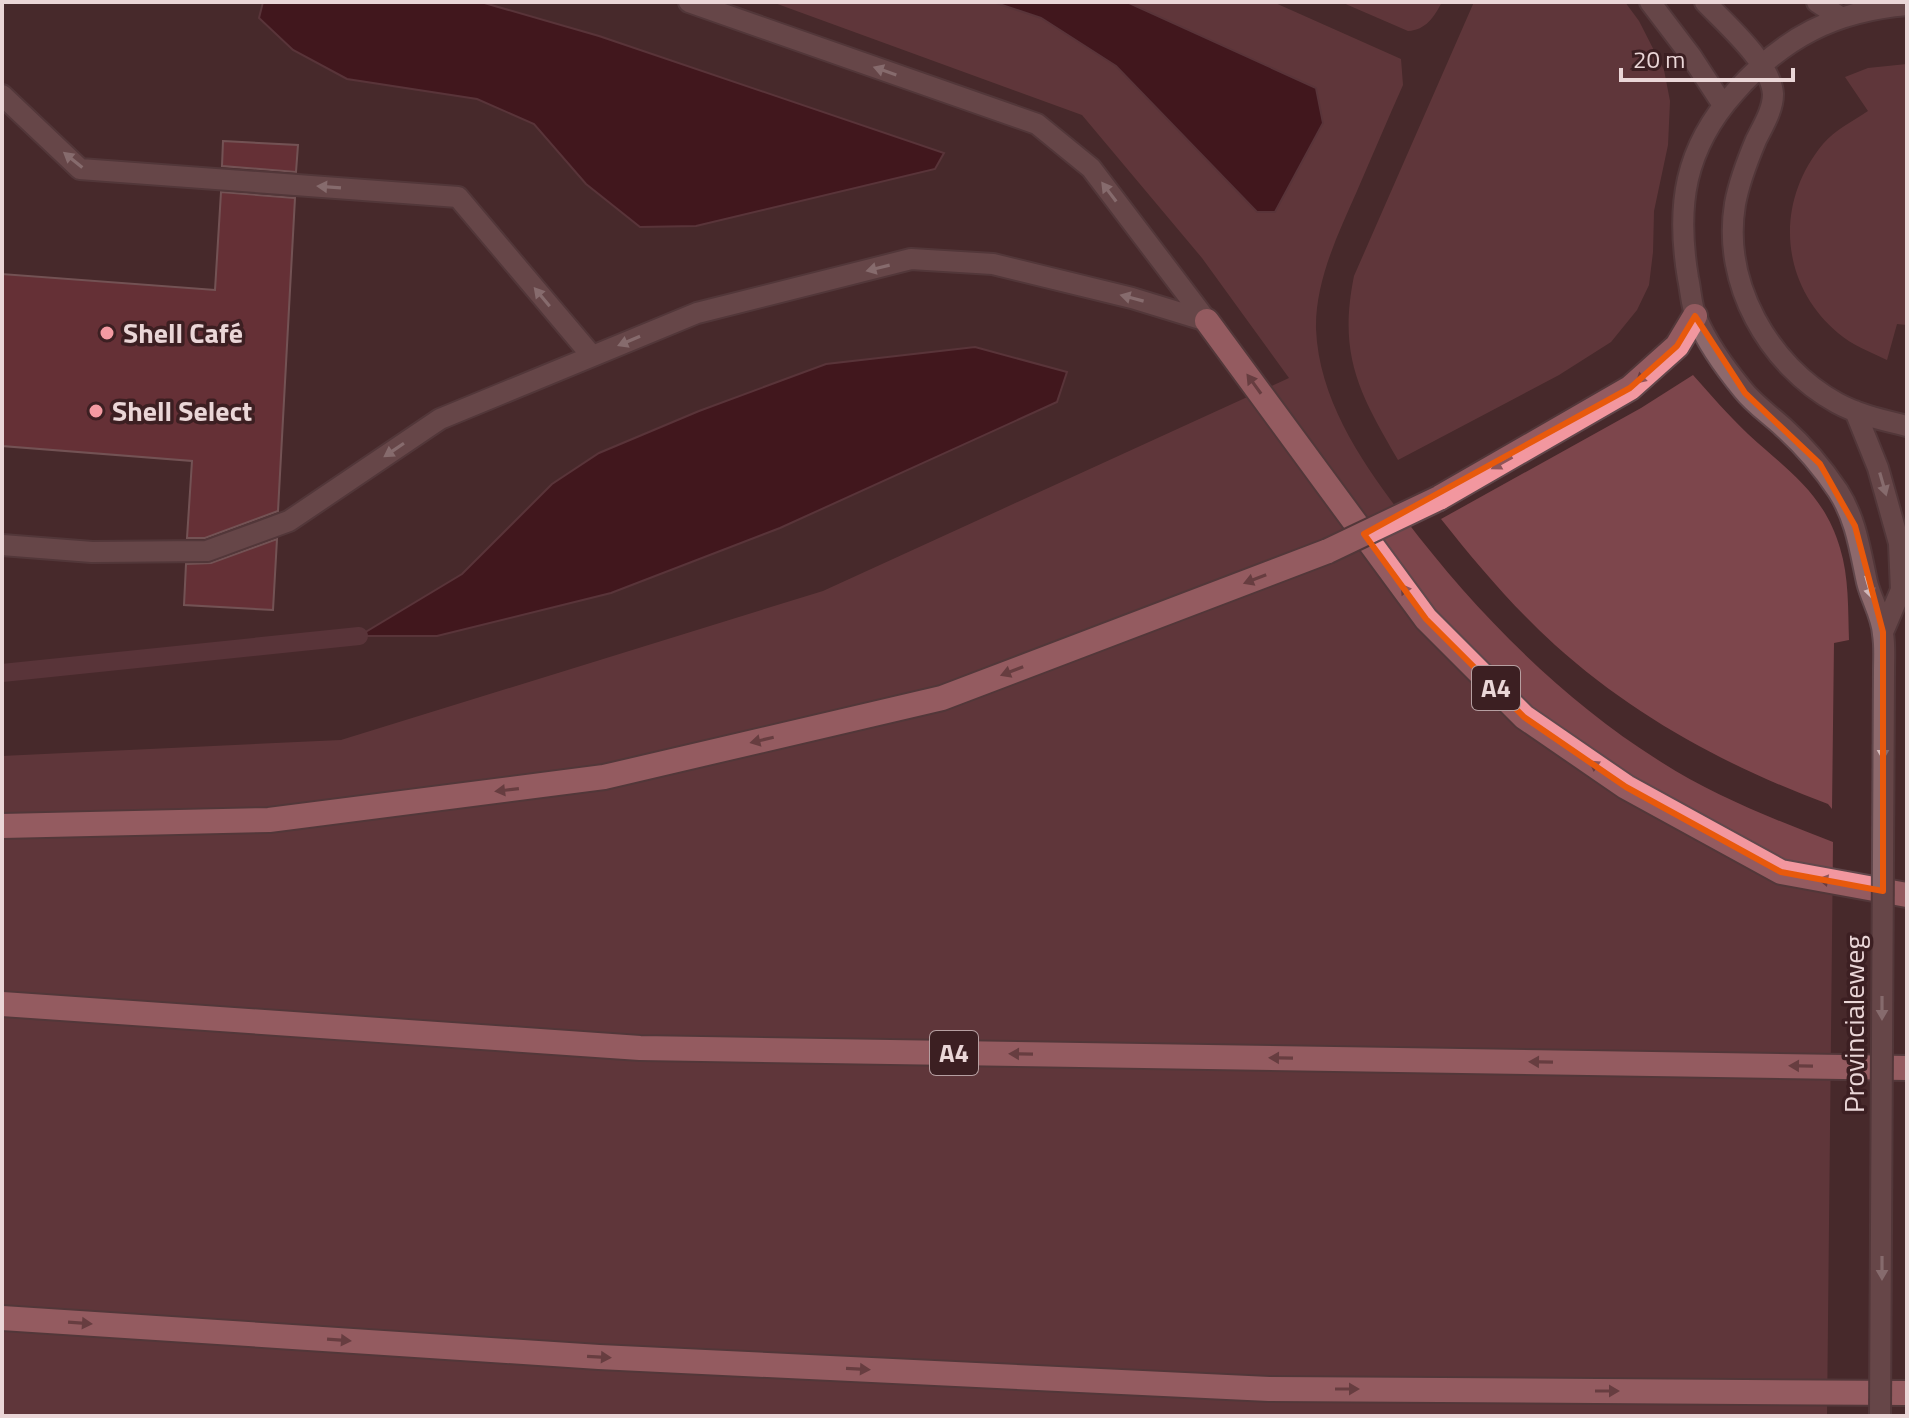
<svg xmlns="http://www.w3.org/2000/svg" width="1909" height="1418" viewBox="0 0 1909 1418" font-family="'Titillium Web',sans-serif">
	<style>
		.green { fill: #7d464c }
		.water { fill: #3a000d; stroke: #6f404a; stroke-width: 2 }
		.lines { fill: none; stroke-linecap: round; stroke-linejoin: round }
		.stream { stroke: #6f404a; stroke-width: 18 }
		.building { fill: #8a3944; stroke: #a98486; stroke-width: 2 }
		.service-casing { stroke: #61474b; stroke-width: 24 }
		.secondary-casing { stroke: #61474b; stroke-width: 24 }
		.motorway-casing { stroke: #61474b; stroke-width: 28 }
		.service { stroke: #8d696c; stroke-width: 20 }
		.secondary { stroke: #8d696c; stroke-width: 20 }
		.motorway { stroke: #f2979f; stroke-width: 24 }
		.secondary-bridge-casing { stroke: #61474b; stroke-width: 24; stroke-linecap: butt }
		.motorway-bridge-casing { stroke: #61474b; stroke-width: 28; stroke-linecap: butt }
		.secondary-bridge { stroke: #8d696c; stroke-width: 20 }
		.motorway-bridge { stroke: #f2979f; stroke-width: 24 }
		.oneway { fill: #d3bbbc }
		.oneway2 { fill: #8e555a }
		.marked { fill: none; stroke: #e8590c; stroke-width: 6; stroke-linejoin: round }
		.poi-dot { fill: #f49aa2; stroke: #3c1f22; stroke-width: 3 }
		.labels { text-anchor: middle; stroke-width: 7; stroke-linejoin: round; paint-order: stroke }
		.shield { fill: #3c1f22; stroke: #b69fa1; stroke-width: 2 }
		.shield-label { font-size: 26px; font-weight: bold; fill: #ead6d7 }
		.poi-label { font-size: 28px; font-weight: bold; fill: #ead6d7; stroke: #3c1f22; text-anchor: start }
		.street-label { font-size: 28px; fill: #ead6d7; stroke: #3c1f22 }
	</style>
	<rect width="100%" height="100%" fill="#47292b"/>
	<!-- green -->
	<path class="green" d="M 772,2 L 993,2 L 1041,18 L 1116,66 L 1257,212 L 1316,88 L 1127,2 L 1273,2 L 1401,59 L 1403,85 C 1387,121 1372,156 1357,191 C 1338,234 1315,281 1316,329 C 1319,401 1363,464 1405,519 C 1475,611 1559,697 1658,760 C 1712,795 1773,819 1833,842 L 1827,1416 L 2,1416 L 2,756 L 341,740 L 823,591 L 1289,378 L 1202,258 L 1082,115 Z
		M 1341,2 L 1442,2 C 1434,17 1426,30 1408,31 Z
		M 1474,2 L 1625,2 L 1639,21 L 1664,70 L 1670,101 L 1668,145 L 1654,211 L 1653,252 L 1649,285 L 1637,310 L 1611,342 L 1559,375 L 1398,460 C 1359,393 1338,355 1354,276 Z
		M 1907,64 L 1907,325 L 1897,324 L 1887,360 C 1870,352 1852,345 1838,333 C 1780,284 1774,203 1823,144 C 1835,130 1853,121 1868,111 L 1845,77 L 1868,68 Z
		M 1693,375 C 1711,395 1728,415 1748,434 C 1787,470 1824,493 1840,548 C 1849,577 1848,609 1849,640 L 1834,643 L 1832,809 L 1828,804 C 1728,767 1635,717 1555,645 C 1513,607 1476,563 1441,519 L 1641,408 Z"/>
	<!-- water -->
	<path class="water" d="M 263,2 L 481,2 L 599,36 L 944,153 L 935,169 L 696,226 L 640,227 L 586,184 L 534,124 L 477,99 L 347,79 L 293,50 L 259,18 Z
		M 993,2 L 1127,2 L 1316,88 L 1323,123 L 1275,212 L 1257,212 L 1116,66 L 1041,18 Z
		M 975,347 L 1067,372 L 1057,402 L 780,528 L 611,593 L 437,636 L 359,636 L 462,574 L 552,484 L 599,453 L 699,411 L 826,364 Z"/>
	<g class="lines">
		<!-- stream -->
		<path class="stream" d="M 2,673 L 359,636"/>
	</g>
	<!-- building -->
	<path class="building" d="M 223,141 L 298,145 L 296,172 L 222,166 Z
		M 221,192 L 295,198 L 278,511 L 205,538 L 187,538 L 192,461 L 2,446 L 2,274 L 215,290 Z
		M 277,539 L 273,610 L 184,605 L 186,564 L 211,563 Z"/>
	<g class="lines">
		<defs>
			<path id="service" d="M 689,2 L 1037,124 L 1091,168 L 1207,321
				M 2,95 L 80,169 L 458,197 L 592,356
				M 2,545 L 92,552 L 207,551 L 289,521 L 440,419 L 697,313 L 911,259 L 993,264 L 1132,298 L 1207,321"/>
			<path id="secondary" d="M 1650,2 L 1691,56 L 1723,105
				M 1705,2 C 1726,24 1771,63 1773,94 C 1773,110 1763,126 1756,140 C 1748,159 1739,182 1735,204 C 1722,283 1768,365 1837,403 C 1859,415 1883,420 1907,426
				M 1817,2 L 1840,17
				M 1855,411 L 1878,468 L 1899,543 L 1901,590 L 1883,632
				M 1884,670 C 1884,658 1885,646 1883,634 C 1882,616 1871,599 1867,582 C 1860,550 1856,519 1838,491 C 1822,467 1804,446 1783,427 C 1770,415 1754,404 1743,390 C 1725,368 1708,345 1697,319 C 1691,307 1691,291 1688,278 C 1676,206 1684,149 1735,92 C 1783,38 1834,11 1907,5"/>
			<path id="motorway" d="M 1207,321 L 1426,619 L 1524,717 L 1626,787 L 1781,872 L 1907,895
				M 1439,498 L 1630,388 L 1677,346 L 1695,316
				M 2,826 L 269,820 L 604,777 L 942,698 L 1328,551
				M 2,1004 L 640,1048 L 1907,1068
				M 2,1318 L 599,1357 L 1269,1389 L 1907,1393"/>
		</defs>
		<!-- service casing -->
		<use href="#service" class="service-casing"/>
		<!-- secondary casing -->
		<use href="#secondary" class="secondary-casing"/>
		<!-- motorway casing -->
		<use href="#motorway" class="motorway-casing"/>
		<!-- service -->
		<use href="#service" class="service"/>
		<!-- secondary -->
		<use href="#secondary" class="secondary"/>
		<!-- motorway -->
		<use href="#motorway" class="motorway"/>
		<defs>
			<path id="secondary-bridge" d="M 1880,1416 L 1884,670"/>
			<path id="motorway-bridge" d="M 1328,551 L 1439,498"/>
		</defs>
		<!-- secondary-bridge casing -->
		<use href="#secondary-bridge" class="secondary-bridge-casing"/>
		<!-- motorway-bridge casing -->
		<use href="#motorway-bridge" class="motorway-bridge-casing"/>
		<!-- secondary-bridge -->
		<use href="#secondary-bridge" class="secondary-bridge"/>
		<!-- motorway-bridge -->
		<use href="#motorway-bridge" class="motorway-bridge"/>
	</g>
	<!-- one-way arrows -->
	<defs><path id="oneway-solid" d="M-6-.8H1V-3.2L6.5 0L1 3.2V.8H-6Z" transform="scale(2)"/></defs>
	<g class="oneway">
		<use href="#oneway-solid" transform="translate(885 71) rotate(-161)"/>
		<use href="#oneway-solid" transform="translate(73 160) rotate(-141)"/>
		<use href="#oneway-solid" transform="translate(329 187) rotate(-176)"/>
		<use href="#oneway-solid" transform="translate(1109 192) rotate(-127)"/>
		<use href="#oneway-solid" transform="translate(878 268) rotate(166)"/>
		<use href="#oneway-solid" transform="translate(542 297) rotate(-130)"/>
		<use href="#oneway-solid" transform="translate(1132 298) rotate(-165)"/>
		<use href="#oneway-solid" transform="translate(629 341) rotate(157)"/>
		<use href="#oneway-solid" transform="translate(394 450) rotate(146)"/>
		<use href="#oneway-solid" transform="translate(1883 484) rotate(74)"/>
		<use href="#oneway-solid" transform="translate(1869 587) rotate(74)"/>
		<use href="#oneway-solid" transform="translate(1883 748) rotate(90)"/>
		<use href="#oneway-solid" transform="translate(1882 1008) rotate(90)"/>
		<use href="#oneway-solid" transform="translate(1882 1268) rotate(90)"/>
	</g>
	<g class="oneway2">
		<use href="#oneway-solid" transform="translate(1645 375) rotate(138)"/>
		<use href="#oneway-solid" transform="translate(1254 384) rotate(-126)"/>
		<use href="#oneway-solid" transform="translate(1502 463) rotate(151)"/>
		<use href="#oneway-solid" transform="translate(1255 579) rotate(159)"/>
		<use href="#oneway-solid" transform="translate(1408 594) rotate(-126)"/>
		<use href="#oneway-solid" transform="translate(1012 671) rotate(159)"/>
		<use href="#oneway-solid" transform="translate(762 740) rotate(167)"/>
		<use href="#oneway-solid" transform="translate(1599 768) rotate(-145)"/>
		<use href="#oneway-solid" transform="translate(507 790) rotate(173)"/>
		<use href="#oneway-solid" transform="translate(1830 881) rotate(-170)"/>
		<use href="#oneway-solid" transform="translate(1021 1054) rotate(-179)"/>
		<use href="#oneway-solid" transform="translate(1281 1058) rotate(-179)"/>
		<use href="#oneway-solid" transform="translate(1541 1062) rotate(-179)"/>
		<use href="#oneway-solid" transform="translate(1801 1066) rotate(-179)"/>
		<use href="#oneway-solid" transform="translate(80 1323) rotate(4)"/>
		<use href="#oneway-solid" transform="translate(339 1340) rotate(4)"/>
		<use href="#oneway-solid" transform="translate(599 1357) rotate(3)"/>
		<use href="#oneway-solid" transform="translate(858 1369) rotate(3)"/>
		<use href="#oneway-solid" transform="translate(1347 1389)"/>
		<use href="#oneway-solid" transform="translate(1607 1391)"/>
	</g>
	<!-- marked area -->
	<path d="M0 0H1909V1418H0ZM 1695,316 L 1745,393 L 1820,464 L 1855,526 L 1883,632 L 1883,891 L 1781,872 L 1626,787 L 1524,717 L 1426,619 L 1364,534 L 1630,388 L 1677,346 Z" fill="#47292b" fill-opacity=".55" fill-rule="evenodd"/>
	<path class="marked" d="M 1695,316 L 1745,393 L 1820,464 L 1855,526 L 1883,632 L 1883,891 L 1781,872 L 1626,787 L 1524,717 L 1426,619 L 1364,534 L 1630,388 L 1677,346 Z"/>
	<!-- markers -->
	<g class="poi-dot">
		<circle cx="107" cy="333" r="8"/>
		<circle cx="96" cy="411" r="8"/>
	</g>
	<g class="labels">
		<!-- shield labels -->
		<g class="shield">
			<rect x="1472" y="666" width="48" height="44" rx="6"/>
			<rect x="930" y="1031" width="48" height="44" rx="6"/>
		</g>
		<g class="shield-label">
			<text x="1496" y="697">A4</text>
			<text x="954" y="1062">A4</text>
		</g>
		<!-- poi labels -->
		<g class="poi-label">
			<text x="123" y="343">Shell Café</text>
			<text x="112" y="421">Shell Select</text>
		</g>
		<!-- street labels -->
		<g class="street-label">
			<text transform="translate(1854 1024) rotate(-90)" y="10">Provincialeweg</text>
		</g>
	</g>
	<!-- border -->
	<rect width="1909" height="1418" fill="none" stroke="#ead6d7" stroke-width="8"/>
	<!-- scale -->
	<path d="M1621 68v12h172v-12" fill="none" stroke="#ead6d7" stroke-width="4"/>
	<text x="1633" y="68" font-size="24" fill="#ead6d7" stroke="#3c1f22" stroke-width="6" paint-order="stroke">20 m</text>
</svg>
